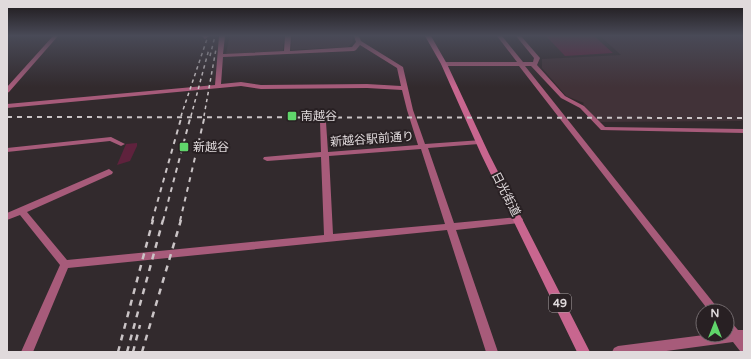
<svg xmlns="http://www.w3.org/2000/svg" width="751" height="359" viewBox="0 0 751 359" font-family="'Varela Round','Noto Sans JP',sans-serif">
	<style>
		.built { fill: #413238 }
		.green { fill: #5f223d }
		.lines { fill: none; stroke-linecap: round; stroke-linejoin: round }
		.secondary { fill: #a75b7a; fill-rule: evenodd }
		.primary { fill: #c8668f; fill-rule: evenodd }
		.rail-far2 { stroke: #cac4c6; stroke-width: 1.5; stroke-dasharray: 3.5 3.5; stroke-linecap: butt }
		.rail-far1 { stroke: #cac4c6; stroke-width: 2; stroke-dasharray: 5 5; stroke-linecap: butt }
		.rail { stroke: #cac4c6; stroke-width: 2.5; stroke-dasharray: 6 6; stroke-linecap: butt }
		.poi-dot { fill: #60d56b; stroke: #282023; stroke-width: 1.5 }
		.labels { text-anchor: middle; stroke-width: 4; stroke-linejoin: round; paint-order: stroke }
		.shield { fill: #282023; stroke: #a9a2a4; stroke-width: 1 }
		.shield-label { font-size: 11px; font-weight: bold; fill: #e0dadc }
		.poi-label { font-size: 12px; fill: #e0dadc; stroke: #282023; text-anchor: start }
		.street-label { font-size: 12px; fill: #e0dadc; stroke: #282023 }
	</style>
	<rect width="100%" height="100%" fill="#322a2d"/>
	<!-- built -->
	<path class="built" d="M 230,36 L 284,36 L 283,51 L 228,54 L 226,53 Z
		M 292,36 L 352,36 L 353,42 L 348,47 L 291,50 Z
		M 600,36 L 744,36 L 744,120 L 741,120 L 742,121 L 599,122 L 583,104 L 584,103 L 566,96 L 542,68 L 542,59 L 621,55 Z"/>
	<!-- green -->
	<path class="green" d="M 546,36 L 594,36 L 613,53 L 565,56 Z
		M 137,143 L 137,146 L 130,161 L 117,165 L 126,144 Z"/>
	<g class="lines">
		<!-- secondary -->
		<path class="secondary" d="M 53,36 L 58,36 L 9,92 L 7,93 L 7,87 Z
			M 202,36 L 208,36 L 208,37 L 205,39 Z
			M 219,36 L 225,36 L 223,54 L 284,51 L 285,36 L 291,36 L 290,51 L 352,47 L 356,42 L 354,36 L 359,36 L 361,41 L 403,67 L 413,110 L 425,144 L 482,140 L 483,142 L 479,144 L 428,148 L 454,223 L 519,217 L 522,218 L 523,220 L 522,222 L 519,223 L 456,230 L 498,352 L 486,352 L 447,230 L 68,268 L 33,352 L 21,352 L 60,265 L 20,215 L 7,220 L 7,213 L 109,169 L 113,172 L 112,174 L 27,212 L 67,260 L 324,235 L 321,157 L 267,161 L 263,159 L 264,157 L 321,152 L 320,122 L 323,120 L 326,122 L 328,152 L 418,145 L 407,110 L 402,90 L 367,88 L 261,89 L 241,86 L 7,108 L 7,104 L 215,85 ZM 360,45 L 397,68 L 401,86 L 367,84 L 261,85 L 241,82 L 221,84 L 223,57 L 354,51 L 356,50 ZM 421,149 L 445,224 L 333,234 L 329,156 Z
			M 497,36 L 502,36 L 523,62 L 533,62 L 534,58 L 516,36 L 521,36 L 540,58 L 537,65 L 565,96 L 584,106 L 605,127 L 744,129 L 744,133 L 601,130 L 580,108 L 561,98 L 531,66 L 525,66 L 720,311 L 709,311 L 519,66 L 444,66 L 441,64 L 444,62 L 517,62 Z
			M 111,137 L 125,144 L 121,146 L 110,141 L 7,152 L 7,148 Z
			M 727,321 L 731,322 L 738,330 L 744,330 L 744,352 L 740,351 L 733,342 L 659,352 L 612,352 L 614,348 L 618,346 L 704,335 L 727,335 Z"/>
		<!-- primary -->
		<path class="primary" d="M 425,36 L 431,36 L 447,64 L 489,154 L 590,352 L 577,352 L 481,154 L 441,64 Z"/>
		<!-- rail-far2 -->
		<path class="rail-far2" d="M 210,56 L 215,36
			M 181,116 L 208,36
			M 191,116 L 209,49
			M 204,116 L 216,49"/>
		<!-- rail-far1 -->
		<path class="rail-far1" d="M 7,117 L 744,118
			M 152,221 L 182,115
			M 163,221 L 191,115
			M 180,221 L 205,115"/>
		<!-- rail -->
		<path class="rail" d="M 118,352 L 153,220
			M 127,352 L 163,220
			M 133,352 L 140,325
			M 142,352 L 181,220"/>
	</g>
	<!-- sky -->
	<linearGradient id="sky" x2="0" y2="1"><stop stop-color="#1c1719"/><stop offset="0.41" stop-color="#494a57"/><stop offset="1" stop-color="#494a57" stop-opacity="0"/></linearGradient>
	<rect width="751" height="87" fill="url(#sky)"/>
	<!-- markers -->
	<g class="poi-dot">
		<rect x="287" y="111" width="10" height="10" rx="2"/>
		<rect x="179" y="142" width="10" height="10" rx="2"/>
	</g>
	<g class="labels">
		<!-- shield labels -->
		<rect class="shield" x="549" y="294" width="22" height="18" rx="3"/>
		<g class="shield-label">
			<text x="560" y="307">49</text>
		</g>
		<!-- poi labels -->
		<g class="poi-label">
			<text x="301" y="120">南越谷</text>
			<text x="193" y="151">新越谷</text>
		</g>
		<!-- street labels -->
		<g class="street-label">
			<text transform="translate(372 139) rotate(-4)" y="4">新越谷駅前通り</text>
			<text transform="translate(506 194) rotate(63)" y="4">日光街道</text>
		</g>
	</g>
	<!-- border -->
	<rect width="751" height="359" fill="none" stroke="#e0dadc" stroke-width="16"/>
	<!-- north arrow -->
	<g transform="translate(715 323)"><circle r="19" fill="#282023" stroke="#726a6d"/>
	<path d="M0-3L7 15L0 10L-7 15Z" fill="#60d56b"/>
	<text y="-6" font-size="11" font-weight="bold" text-anchor="middle" fill="#e0dadc">N</text>
	</g>
</svg>
